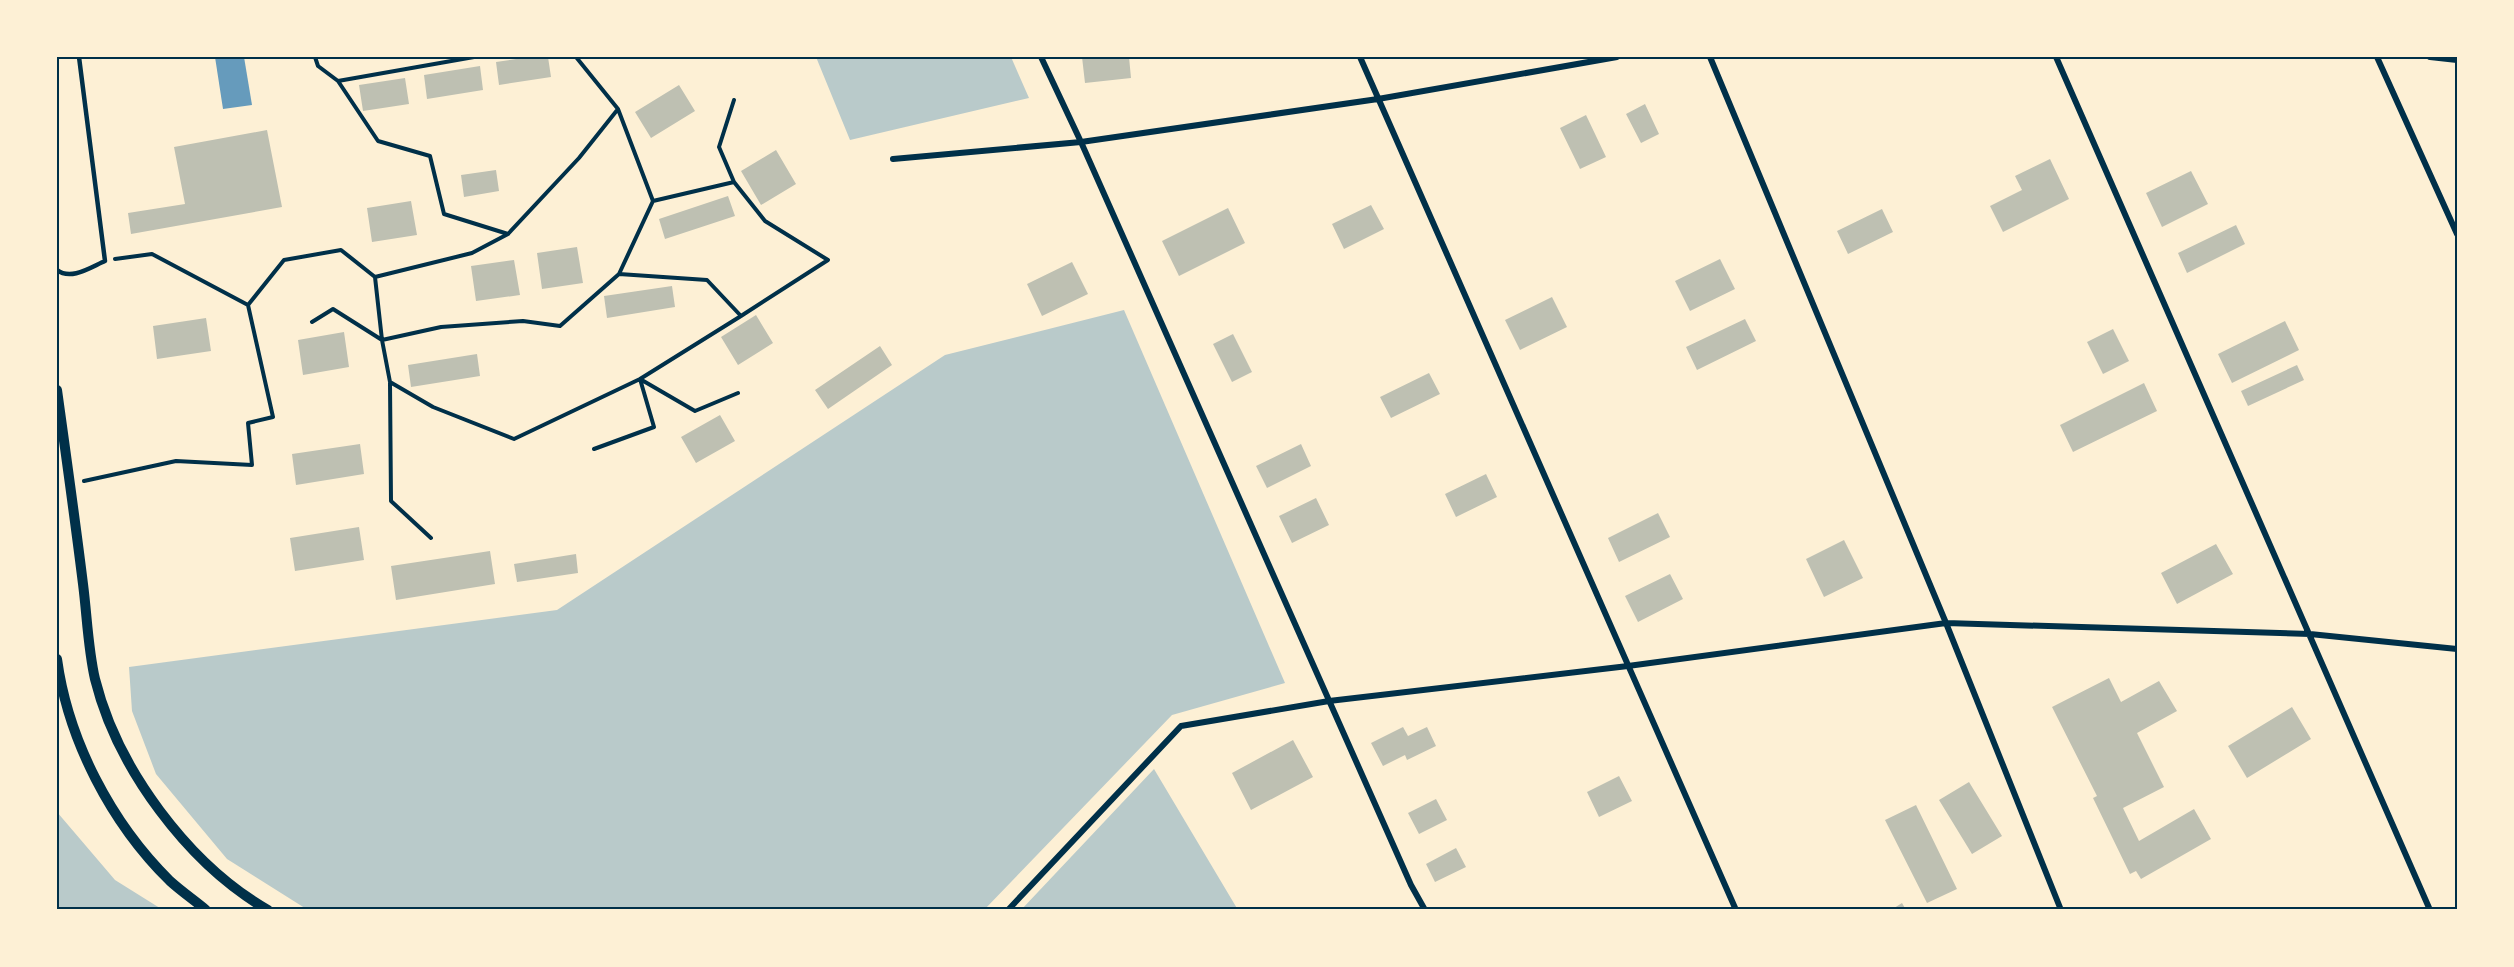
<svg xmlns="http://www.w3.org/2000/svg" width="2514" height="967" viewBox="0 0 2514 967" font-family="'Libre Baskerville',serif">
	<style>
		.green { fill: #b9caca }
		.water { fill: #669bbc }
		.building { fill: #bec0b2 }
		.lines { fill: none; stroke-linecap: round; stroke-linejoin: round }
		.path { stroke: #003049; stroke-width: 4 }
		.service { stroke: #003049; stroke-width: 4.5 }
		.minor { stroke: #003049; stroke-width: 6 }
		.tertiary { stroke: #003049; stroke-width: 10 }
		.neatline { fill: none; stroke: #003049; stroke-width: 2 }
	</style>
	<rect width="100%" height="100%" fill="#fdf0d5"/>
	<!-- green -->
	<path class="green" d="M 816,57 L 1011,57 L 1029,98 L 850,140 Z
		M 1124,310 L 1285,683 L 1172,715 L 984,910 L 308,910 L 227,859 L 156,774 L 132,711 L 129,667 L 557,610 L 945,355 Z
		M 1154,769 L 1238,910 L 1021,910 Z
		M 57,812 L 115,880 L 163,910 L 57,910 Z"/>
	<!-- water -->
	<path class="water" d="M 215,57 L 244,57 L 252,105 L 223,109 Z"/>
	<!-- building -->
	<path class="building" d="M 529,57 L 548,57 L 551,77 L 499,85 L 496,62 Z
		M 1082,57 L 1129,57 L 1131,78 L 1085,83 Z
		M 480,66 L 483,90 L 427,99 L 424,75 Z
		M 405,78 L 409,104 L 363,111 L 359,85 Z
		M 679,85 L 695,111 L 651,138 L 635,112 Z
		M 1645,104 L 1659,134 L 1641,143 L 1626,114 Z
		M 1586,115 L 1606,157 L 1580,169 L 1560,128 Z
		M 267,130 L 282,207 L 131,234 L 128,213 L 185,204 L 174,147 Z
		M 776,150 L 796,184 L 761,205 L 741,171 Z
		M 2050,159 L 2069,199 L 2003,232 L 1990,206 L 2022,190 L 2015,176 Z
		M 496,170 L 499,191 L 464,197 L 461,175 Z
		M 2191,171 L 2208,204 L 2162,227 L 2146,193 Z
		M 728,196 L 735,216 L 665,239 L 659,219 Z
		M 411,201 L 417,235 L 372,242 L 367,208 Z
		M 1371,205 L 1384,229 L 1344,249 L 1332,224 Z
		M 1228,208 L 1245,243 L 1179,276 L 1162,241 Z
		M 1882,209 L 1893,232 L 1848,254 L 1837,231 Z
		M 2236,225 L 2245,244 L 2187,273 L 2178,253 Z
		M 577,247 L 583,283 L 542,289 L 537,253 Z
		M 1720,259 L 1735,289 L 1690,311 L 1675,281 Z
		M 514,260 L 520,295 L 476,301 L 471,266 Z
		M 1072,262 L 1088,294 L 1042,316 L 1027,284 Z
		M 672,286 L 675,307 L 607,318 L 604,296 Z
		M 1552,297 L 1567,327 L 1520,350 L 1505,320 Z
		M 756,315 L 773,343 L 738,365 L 721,337 Z
		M 206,318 L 211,351 L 157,359 L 153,326 Z
		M 1745,319 L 1756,341 L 1697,370 L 1686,347 Z
		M 2285,321 L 2299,350 L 2232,383 L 2218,354 Z
		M 2113,329 L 2129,361 L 2103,374 L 2087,342 Z
		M 344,332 L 349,367 L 303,375 L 298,340 Z
		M 1233,334 L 1252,372 L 1232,382 L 1213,344 Z
		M 880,346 L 892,365 L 828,409 L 815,390 Z
		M 477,354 L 480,376 L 411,387 L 408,365 Z
		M 2297,365 L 2304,380 L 2248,406 L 2241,391 Z
		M 1429,373 L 1440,394 L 1391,418 L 1380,397 Z
		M 2144,383 L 2157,411 L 2073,452 L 2060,425 Z
		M 720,415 L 735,441 L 696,463 L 681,437 Z
		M 360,444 L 364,474 L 296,485 L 292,454 Z
		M 1301,444 L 1311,466 L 1267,488 L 1256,466 Z
		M 1486,474 L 1497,497 L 1456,517 L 1445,494 Z
		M 1316,498 L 1329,525 L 1292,543 L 1279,516 Z
		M 1658,513 L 1670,537 L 1619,562 L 1608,538 Z
		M 359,527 L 364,560 L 295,571 L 290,538 Z
		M 1844,540 L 1863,578 L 1824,597 L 1806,559 Z
		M 2216,544 L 2233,574 L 2177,604 L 2161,573 Z
		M 490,551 L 495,584 L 396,600 L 391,566 Z
		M 576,554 L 578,573 L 517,582 L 514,564 Z
		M 1670,574 L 1683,599 L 1638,622 L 1625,596 Z
		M 2109,678 L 2121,702 L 2159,681 L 2177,711 L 2137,733 L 2164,787 L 2123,808 L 2139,841 L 2194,809 L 2211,839 L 2141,879 L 2136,871 L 2130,874 L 2093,798 L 2097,796 L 2052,707 Z
		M 2292,707 L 2311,739 L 2247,778 L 2228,746 Z
		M 1403,727 L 1408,736 L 1427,727 L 1436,746 L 1407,760 L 1405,755 L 1383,766 L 1371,743 Z
		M 1293,740 L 1313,777 L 1251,810 L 1232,773 Z
		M 1619,776 L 1632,801 L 1599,817 L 1587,792 Z
		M 1969,782 L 2002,836 L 1972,854 L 1939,800 Z
		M 1436,799 L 1447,820 L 1419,834 L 1408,813 Z
		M 1916,805 L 1957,889 L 1927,903 L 1885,820 Z
		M 1456,848 L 1466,867 L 1435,882 L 1426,864 Z
		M 1902,903 L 1906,910 L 1891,910 Z"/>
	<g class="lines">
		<!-- path -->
		<path class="path" d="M 315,57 L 318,66 L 338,81 L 474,57
			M 576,57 L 618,109 L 653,201 L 734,182
			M 338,81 L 378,141 L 430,156 L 444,214 L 508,234 L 579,158 L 618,109
			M 734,100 L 719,147 L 734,182 L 765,221 L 828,260 L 741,316
			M 508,234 L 472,253 L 375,277 L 382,340 L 390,382 L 433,407 L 514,439 L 640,379 L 741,316 L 707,280 L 619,274
			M 115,259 L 152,254 L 248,305
			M 312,322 L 333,309 L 382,340 L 441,327 L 523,321 L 560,326 L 619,274 L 653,201
			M 390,383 L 391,501 L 431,538
			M 594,449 L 654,427 L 640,379 L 695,411 L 738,393
			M 84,481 L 176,461 L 252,465 L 248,423 L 273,417 L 248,305 L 284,260 L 341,250 L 375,277"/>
		<!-- service -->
		<path class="service" d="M 57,270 C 71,281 91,267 105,261 L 79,57"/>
		<!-- minor -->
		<path class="minor" d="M 1041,57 L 1081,142 L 1411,885 L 1425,910
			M 1360,57 L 1736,910
			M 1710,57 L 1946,623 L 2061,910
			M 2056,57 L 2430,910
			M 2377,57 L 2457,234
			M 2430,57 L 2457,60
			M 893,159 L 1081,142 L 1378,99 L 1617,57
			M 1008,910 L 1181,726 L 1329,701 L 1628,666 L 1946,623 L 2310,634 L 2457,649"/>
		<!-- tertiary -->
		<path class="tertiary" d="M 57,390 C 66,455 75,519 83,584 C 87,615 88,649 95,679 C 117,768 188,864 268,910
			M 57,659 C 68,740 111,823 170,881 C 181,891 194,900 206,910"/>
	</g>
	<!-- border -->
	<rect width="2514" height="967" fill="none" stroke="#fdf0d5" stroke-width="117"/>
	<rect x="58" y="58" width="2398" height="850" class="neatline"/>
</svg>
